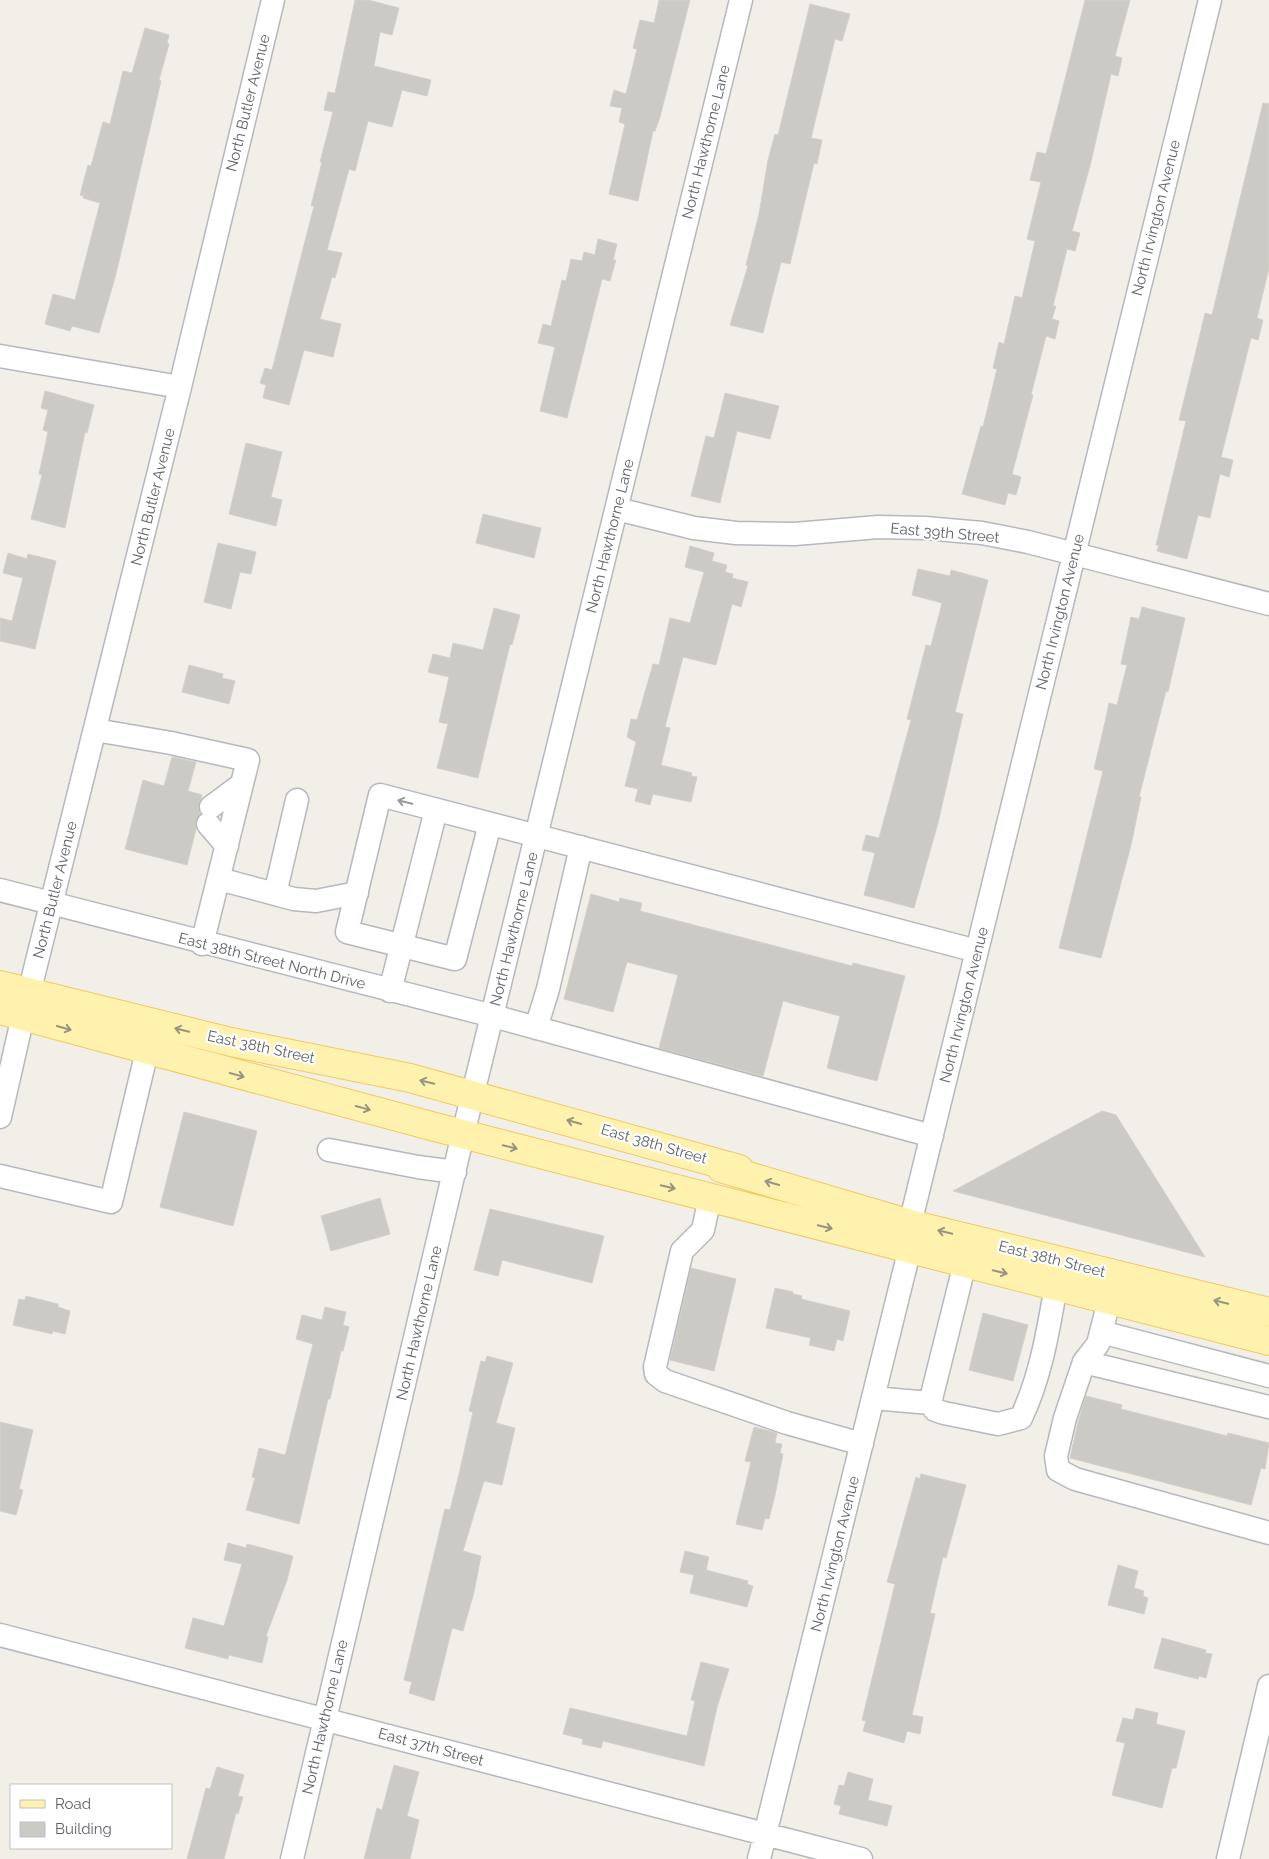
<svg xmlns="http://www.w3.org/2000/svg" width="1269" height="1859" viewBox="0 0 1269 1859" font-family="Raleway,sans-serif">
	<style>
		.building { fill: #cccac5; stroke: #d6d1c6 }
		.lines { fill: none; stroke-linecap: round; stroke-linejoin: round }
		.minor-casing { stroke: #b5b8bc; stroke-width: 25 }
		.major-casing { stroke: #f2c960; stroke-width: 30 }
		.minor { stroke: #fff; stroke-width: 22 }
		.major { stroke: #fff2af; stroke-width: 28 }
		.oneway { stroke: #979a9d }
		.oneway2 { stroke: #979581 }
		.labels { text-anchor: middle; stroke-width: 4.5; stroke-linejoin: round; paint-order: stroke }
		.street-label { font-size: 15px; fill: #5f6368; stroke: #fff }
	</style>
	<rect width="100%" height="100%" fill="#f1efe8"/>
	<!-- building -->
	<path class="building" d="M 355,0 L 368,0 L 399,8 L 392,35 L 380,32 L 374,66 L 431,80 L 427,96 L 402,90 L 392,127 L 368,121 L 355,171 L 349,169 L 327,250 L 342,253 L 335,278 L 332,277 L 320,319 L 341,324 L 333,357 L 304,350 L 289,405 L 263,398 L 266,385 L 260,383 L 265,368 L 272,370 L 314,206 L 311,206 L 322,162 L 320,162 L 333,112 L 324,110 L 328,92 L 335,93 Z
		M 659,0 L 690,0 L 660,117 L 655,131 L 653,131 L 638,201 L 609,194 L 625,124 L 619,122 L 622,108 L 610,106 L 614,90 L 626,94 L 637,49 L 633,48 L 640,20 L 654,23 Z
		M 1085,0 L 1130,0 L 1115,56 L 1122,58 L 1118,76 L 1111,74 L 1091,162 L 1072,231 L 1080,233 L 1075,251 L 1067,249 L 1053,306 L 1056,306 L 1052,319 L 1059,321 L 1055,339 L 1046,336 L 1033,387 L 1031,394 L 1033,395 L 1012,474 L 1021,477 L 1016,495 L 1008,493 L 1005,505 L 962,494 L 981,426 L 983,427 L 997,369 L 993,368 L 999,342 L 1004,344 L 1015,296 L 1022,298 L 1035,241 L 1027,239 L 1041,182 L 1030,180 L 1037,152 L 1046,154 Z
		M 810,4 L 850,14 L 842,41 L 835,39 L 811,138 L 822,140 L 817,164 L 814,163 L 790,264 L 781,262 L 763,333 L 730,325 L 748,266 L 746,265 L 759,214 L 768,160 L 775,134 L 778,135 Z
		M 145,28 L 169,35 L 167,43 L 169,44 L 159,80 L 161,81 L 116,274 L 99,333 L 72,326 L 70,331 L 45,324 L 53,294 L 75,300 L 100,203 L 83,198 L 84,196 L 80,195 L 88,165 L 91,166 L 103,122 L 110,124 L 123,71 L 132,73 Z
		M 1263,103 L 1269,104 L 1269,268 L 1257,318 L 1263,320 L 1258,340 L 1251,338 L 1221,457 L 1233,460 L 1229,477 L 1220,474 L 1210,518 L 1198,515 L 1187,559 L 1157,551 L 1159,545 L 1156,545 L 1186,421 L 1179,420 L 1188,384 L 1205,313 L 1212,315 Z
		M 598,239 L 617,244 L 613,260 L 616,260 L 610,281 L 602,279 L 567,418 L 540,411 L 555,347 L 538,343 L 543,324 L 551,326 L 562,280 L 566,281 L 571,259 L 582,261 L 584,252 L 595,255 Z
		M 45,391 L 94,405 L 87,433 L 85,432 L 65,528 L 31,519 L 42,475 L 39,474 L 48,432 L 43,430 L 48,410 L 41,408 Z
		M 725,393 L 779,406 L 770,439 L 737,431 L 720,503 L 691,496 L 706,436 L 714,438 Z
		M 246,443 L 282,452 L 271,497 L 282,500 L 276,526 L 229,514 Z
		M 483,514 L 541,528 L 534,558 L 476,543 Z
		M 218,543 L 256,552 L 251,574 L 240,572 L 231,609 L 204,602 Z
		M 690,546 L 714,553 L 712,561 L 727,565 L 725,572 L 733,574 L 732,578 L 748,582 L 741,607 L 732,604 L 716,665 L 683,657 L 665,727 L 670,728 L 661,765 L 692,773 L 691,776 L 697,777 L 691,802 L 653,794 L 650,805 L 635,801 L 638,789 L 625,786 L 636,742 L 627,737 L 631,719 L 637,720 L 653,664 L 659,665 L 670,618 L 690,623 L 704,572 L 685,567 Z
		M 8,553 L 27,559 L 28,554 L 56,561 L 35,649 L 0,641 L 0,618 L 12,621 L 23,578 L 3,573 Z
		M 918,569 L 950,576 L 951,570 L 988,580 L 955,712 L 963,714 L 938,823 L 914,908 L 864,895 L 875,853 L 862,850 L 866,835 L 879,838 L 911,720 L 907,719 L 926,645 L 931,646 L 942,603 L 912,595 Z
		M 1142,607 L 1185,618 L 1168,692 L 1166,691 L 1139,797 L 1141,797 L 1131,845 L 1101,958 L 1059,948 L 1103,771 L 1094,769 L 1105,722 L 1109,703 L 1117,705 L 1127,665 L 1121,664 L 1131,617 L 1139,619 Z
		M 494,608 L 520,615 L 512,645 L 510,644 L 478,778 L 437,768 L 448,724 L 439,722 L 449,677 L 428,672 L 433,654 L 450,658 L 453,643 L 483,650 Z
		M 189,665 L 223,674 L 222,678 L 235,681 L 229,704 L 182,692 Z
		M 172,757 L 196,762 L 188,791 L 202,795 L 198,808 L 200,814 L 196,820 L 196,829 L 187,865 L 125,849 L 143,780 L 164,786 Z
		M 591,894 L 619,902 L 620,898 L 642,903 L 640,911 L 852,966 L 853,963 L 905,976 L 877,1081 L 827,1068 L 840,1016 L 783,1001 L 763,1076 L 659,1048 L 678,975 L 627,962 L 613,1012 L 564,999 Z
		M 1102,1111 L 1116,1115 L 1205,1257 L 953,1191 Z
		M 184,1112 L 257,1131 L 233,1226 L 160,1207 Z
		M 380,1198 L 390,1234 L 331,1251 L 321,1216 Z
		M 490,1209 L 604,1236 L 592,1283 L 502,1260 L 498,1276 L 474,1270 Z
		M 691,1268 L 736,1279 L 714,1371 L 670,1360 Z
		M 775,1288 L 793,1292 L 793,1294 L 802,1296 L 801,1299 L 850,1311 L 843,1341 L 837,1339 L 834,1351 L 809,1345 L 811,1338 L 766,1328 Z
		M 26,1296 L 58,1304 L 58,1307 L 70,1311 L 65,1334 L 53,1331 L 52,1334 L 13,1325 L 19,1299 L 25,1300 Z
		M 325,1307 L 346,1312 L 343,1325 L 349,1327 L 343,1351 L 341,1351 L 330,1399 L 328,1399 L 299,1524 L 246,1510 L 255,1478 L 252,1477 L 259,1448 L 285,1455 L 286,1452 L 313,1344 L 296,1339 L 302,1315 L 322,1320 Z
		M 983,1313 L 1028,1325 L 1013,1381 L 969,1370 Z
		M 487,1356 L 513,1363 L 496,1423 L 515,1428 L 502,1485 L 484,1481 L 463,1551 L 481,1556 L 474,1592 L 463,1631 L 452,1628 L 434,1701 L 409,1693 L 412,1682 L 404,1680 L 442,1521 L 445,1509 L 450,1510 L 459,1474 L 473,1412 L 469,1411 L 478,1373 L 481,1361 L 485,1362 Z
		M 1086,1396 L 1122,1405 L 1121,1409 L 1227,1436 L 1228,1433 L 1269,1443 L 1265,1469 L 1261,1468 L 1251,1505 L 1070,1458 L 1078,1422 Z
		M 0,1422 L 33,1430 L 19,1489 L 23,1490 L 16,1515 L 0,1511 Z
		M 754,1427 L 777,1433 L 775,1443 L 782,1444 L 780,1453 L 783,1454 L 775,1495 L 769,1519 L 765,1518 L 762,1530 L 736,1524 L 751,1462 L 745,1461 Z
		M 921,1474 L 966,1485 L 946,1558 L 943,1557 L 930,1613 L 935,1614 L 912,1715 L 923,1717 L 920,1734 L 907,1731 L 904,1743 L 863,1731 L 866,1721 L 862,1720 L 895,1584 L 887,1582 L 916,1477 L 920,1479 Z
		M 228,1543 L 246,1548 L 247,1544 L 293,1556 L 287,1580 L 266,1636 L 268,1637 L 262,1663 L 229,1655 L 228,1659 L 185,1648 L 193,1618 L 224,1626 L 242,1564 L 224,1560 Z
		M 685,1551 L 709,1557 L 706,1570 L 748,1581 L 747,1584 L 753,1586 L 747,1607 L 690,1593 L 694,1575 L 680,1572 Z
		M 1118,1565 L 1138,1571 L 1134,1588 L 1144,1591 L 1143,1596 L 1148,1598 L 1144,1614 L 1108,1605 Z
		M 1162,1638 L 1206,1650 L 1205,1653 L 1212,1654 L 1206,1678 L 1199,1676 L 1198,1679 L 1154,1668 Z
		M 701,1662 L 729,1669 L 717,1707 L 704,1766 L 603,1741 L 601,1748 L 582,1744 L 583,1739 L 563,1734 L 570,1708 L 687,1736 L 695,1701 L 691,1700 Z
		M 1136,1708 L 1158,1713 L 1156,1724 L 1185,1731 L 1176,1768 L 1172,1768 L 1162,1808 L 1112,1795 L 1125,1743 L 1116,1741 L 1123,1718 L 1133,1720 Z
		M 394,1765 L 419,1772 L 407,1816 L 419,1820 L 410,1859 L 364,1859 L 377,1808 L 382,1810 Z
		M 217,1767 L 244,1775 L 238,1796 L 243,1797 L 238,1814 L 236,1813 L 224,1859 L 187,1859 L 206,1788 L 210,1789 Z
		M 848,1772 L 873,1779 L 868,1800 L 892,1806 L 887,1826 L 839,1814 L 841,1806 L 834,1804 L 839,1785 L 844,1786 Z"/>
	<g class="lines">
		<defs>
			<path id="minor" d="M 0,356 L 180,387
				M 617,509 L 694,528 L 736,533 L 795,534 L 878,527 L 925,528 L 982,533 L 1028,542 L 1269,604
				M 95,730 L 171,743 L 248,760 L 202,944
				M 211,807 L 242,784
				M 208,824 L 227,846
				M 490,824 L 455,959 L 347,932 L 380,795 C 579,846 778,899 977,951
				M 219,879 L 294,899 L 316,901 L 357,893
				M 0,890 L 493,1016 L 932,1136
				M 275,894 L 297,800
				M 390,991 L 436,810
				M 29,993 L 180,387 L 273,0
				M 536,1028 L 548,989 L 581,847
				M 0,1117 L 23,1016
				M 329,1150 L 418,1167 L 455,1172
				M 0,1176 L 111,1202 L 147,1051
				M 710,1197 L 703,1230 L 682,1251 L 655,1367 L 656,1374 L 665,1381 L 787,1423 L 862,1444
				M 910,1224 L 1210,0
				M 965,1263 L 930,1403 L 935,1410 L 944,1413 L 998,1424 L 1021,1418 C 1041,1376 1048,1331 1056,1286
				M 1109,1301 L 1098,1344 L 1084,1362 L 1065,1418 L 1056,1456 L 1058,1470 L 1075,1479 L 1269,1533
				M 1101,1332 L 1269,1376
				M 1084,1362 L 1269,1407
				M 873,1398 L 930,1403
				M 0,1635 L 861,1859
				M 292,1859 L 463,1134 L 741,0
				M 759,1859 L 910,1248
				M 1228,1859 L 1269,1686"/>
			<path id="major" d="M 0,985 L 231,1042 L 410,1078 L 739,1169
				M 0,1010 L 435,1127 L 1269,1341
				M 723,1168 L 721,1168 L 910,1224 L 1269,1312"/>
		</defs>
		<!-- minor casing -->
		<use href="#minor" class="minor-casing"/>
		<!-- major casing -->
		<use href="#major" class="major-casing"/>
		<!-- minor -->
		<use href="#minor" class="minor"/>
		<!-- major -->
		<use href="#major" class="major"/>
	</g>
	<!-- one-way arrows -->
	<defs><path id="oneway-shaft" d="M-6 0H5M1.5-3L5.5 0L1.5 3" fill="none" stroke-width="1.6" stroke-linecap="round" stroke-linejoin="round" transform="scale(1.25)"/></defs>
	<use class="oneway" href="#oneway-shaft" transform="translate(405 802) rotate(-166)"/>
	<g class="oneway2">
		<use href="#oneway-shaft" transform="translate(64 1028) rotate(16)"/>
		<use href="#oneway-shaft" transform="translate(182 1030) rotate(-166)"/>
		<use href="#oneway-shaft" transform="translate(237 1075) rotate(15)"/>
		<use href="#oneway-shaft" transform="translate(427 1082) rotate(-166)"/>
		<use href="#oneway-shaft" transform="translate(363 1108) rotate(15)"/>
		<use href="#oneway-shaft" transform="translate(574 1122) rotate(-164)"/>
		<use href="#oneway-shaft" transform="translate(510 1147) rotate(14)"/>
		<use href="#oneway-shaft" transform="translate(772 1183) rotate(-164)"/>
		<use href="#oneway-shaft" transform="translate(668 1187) rotate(14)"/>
		<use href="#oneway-shaft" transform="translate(825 1227) rotate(14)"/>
		<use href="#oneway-shaft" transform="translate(945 1232) rotate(-166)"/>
		<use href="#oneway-shaft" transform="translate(1000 1272) rotate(14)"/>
		<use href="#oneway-shaft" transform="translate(1221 1302) rotate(-167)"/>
	</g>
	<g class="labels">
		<!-- street labels -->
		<g class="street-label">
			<text transform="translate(248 103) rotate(-76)" y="5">North Butler Avenue</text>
			<text transform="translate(706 142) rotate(-76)" y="5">North Hawthorne Lane</text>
			<text transform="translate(1156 218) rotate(-76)" y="5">North Irvington Avenue</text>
			<text transform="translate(153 497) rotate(-76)" y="5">North Butler Avenue</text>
			<text transform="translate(945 533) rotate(5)" y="5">East 39th Street</text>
			<text transform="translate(610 536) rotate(-76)" y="5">North Hawthorne Lane</text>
			<text transform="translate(1060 612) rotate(-76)" y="5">North Irvington Avenue</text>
			<text transform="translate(55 890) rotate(-76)" y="5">North Butler Avenue</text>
			<text transform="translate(514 929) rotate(-76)" y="5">North Hawthorne Lane</text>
			<text transform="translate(272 961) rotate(14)" y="5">East 38th Street North Drive</text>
			<text transform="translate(964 1005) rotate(-76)" y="5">North Irvington Avenue</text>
			<text transform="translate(261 1047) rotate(12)" y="5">East 38th Street</text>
			<text transform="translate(654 1144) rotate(16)" y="5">East 38th Street</text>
			<text transform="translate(1052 1259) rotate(14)" y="5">East 38th Street</text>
			<text transform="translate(419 1323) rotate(-77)" y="5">North Hawthorne Lane</text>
			<text transform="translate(835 1554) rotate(-76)" y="5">North Irvington Avenue</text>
			<text transform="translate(325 1717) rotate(-77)" y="5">North Hawthorne Lane</text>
			<text transform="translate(431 1747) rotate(15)" y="5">East 37th Street</text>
		</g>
	</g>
	<!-- legend -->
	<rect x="10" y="1784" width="162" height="65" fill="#ffffff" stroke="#bfc1c3"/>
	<rect x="20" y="1800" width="25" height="8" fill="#fff2af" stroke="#bfc1c3"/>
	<text x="55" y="1809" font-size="15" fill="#5f6368">Road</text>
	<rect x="20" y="1822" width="25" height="15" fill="#cccac5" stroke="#bfc1c3"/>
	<text x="55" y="1834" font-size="15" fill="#5f6368">Building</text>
</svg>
